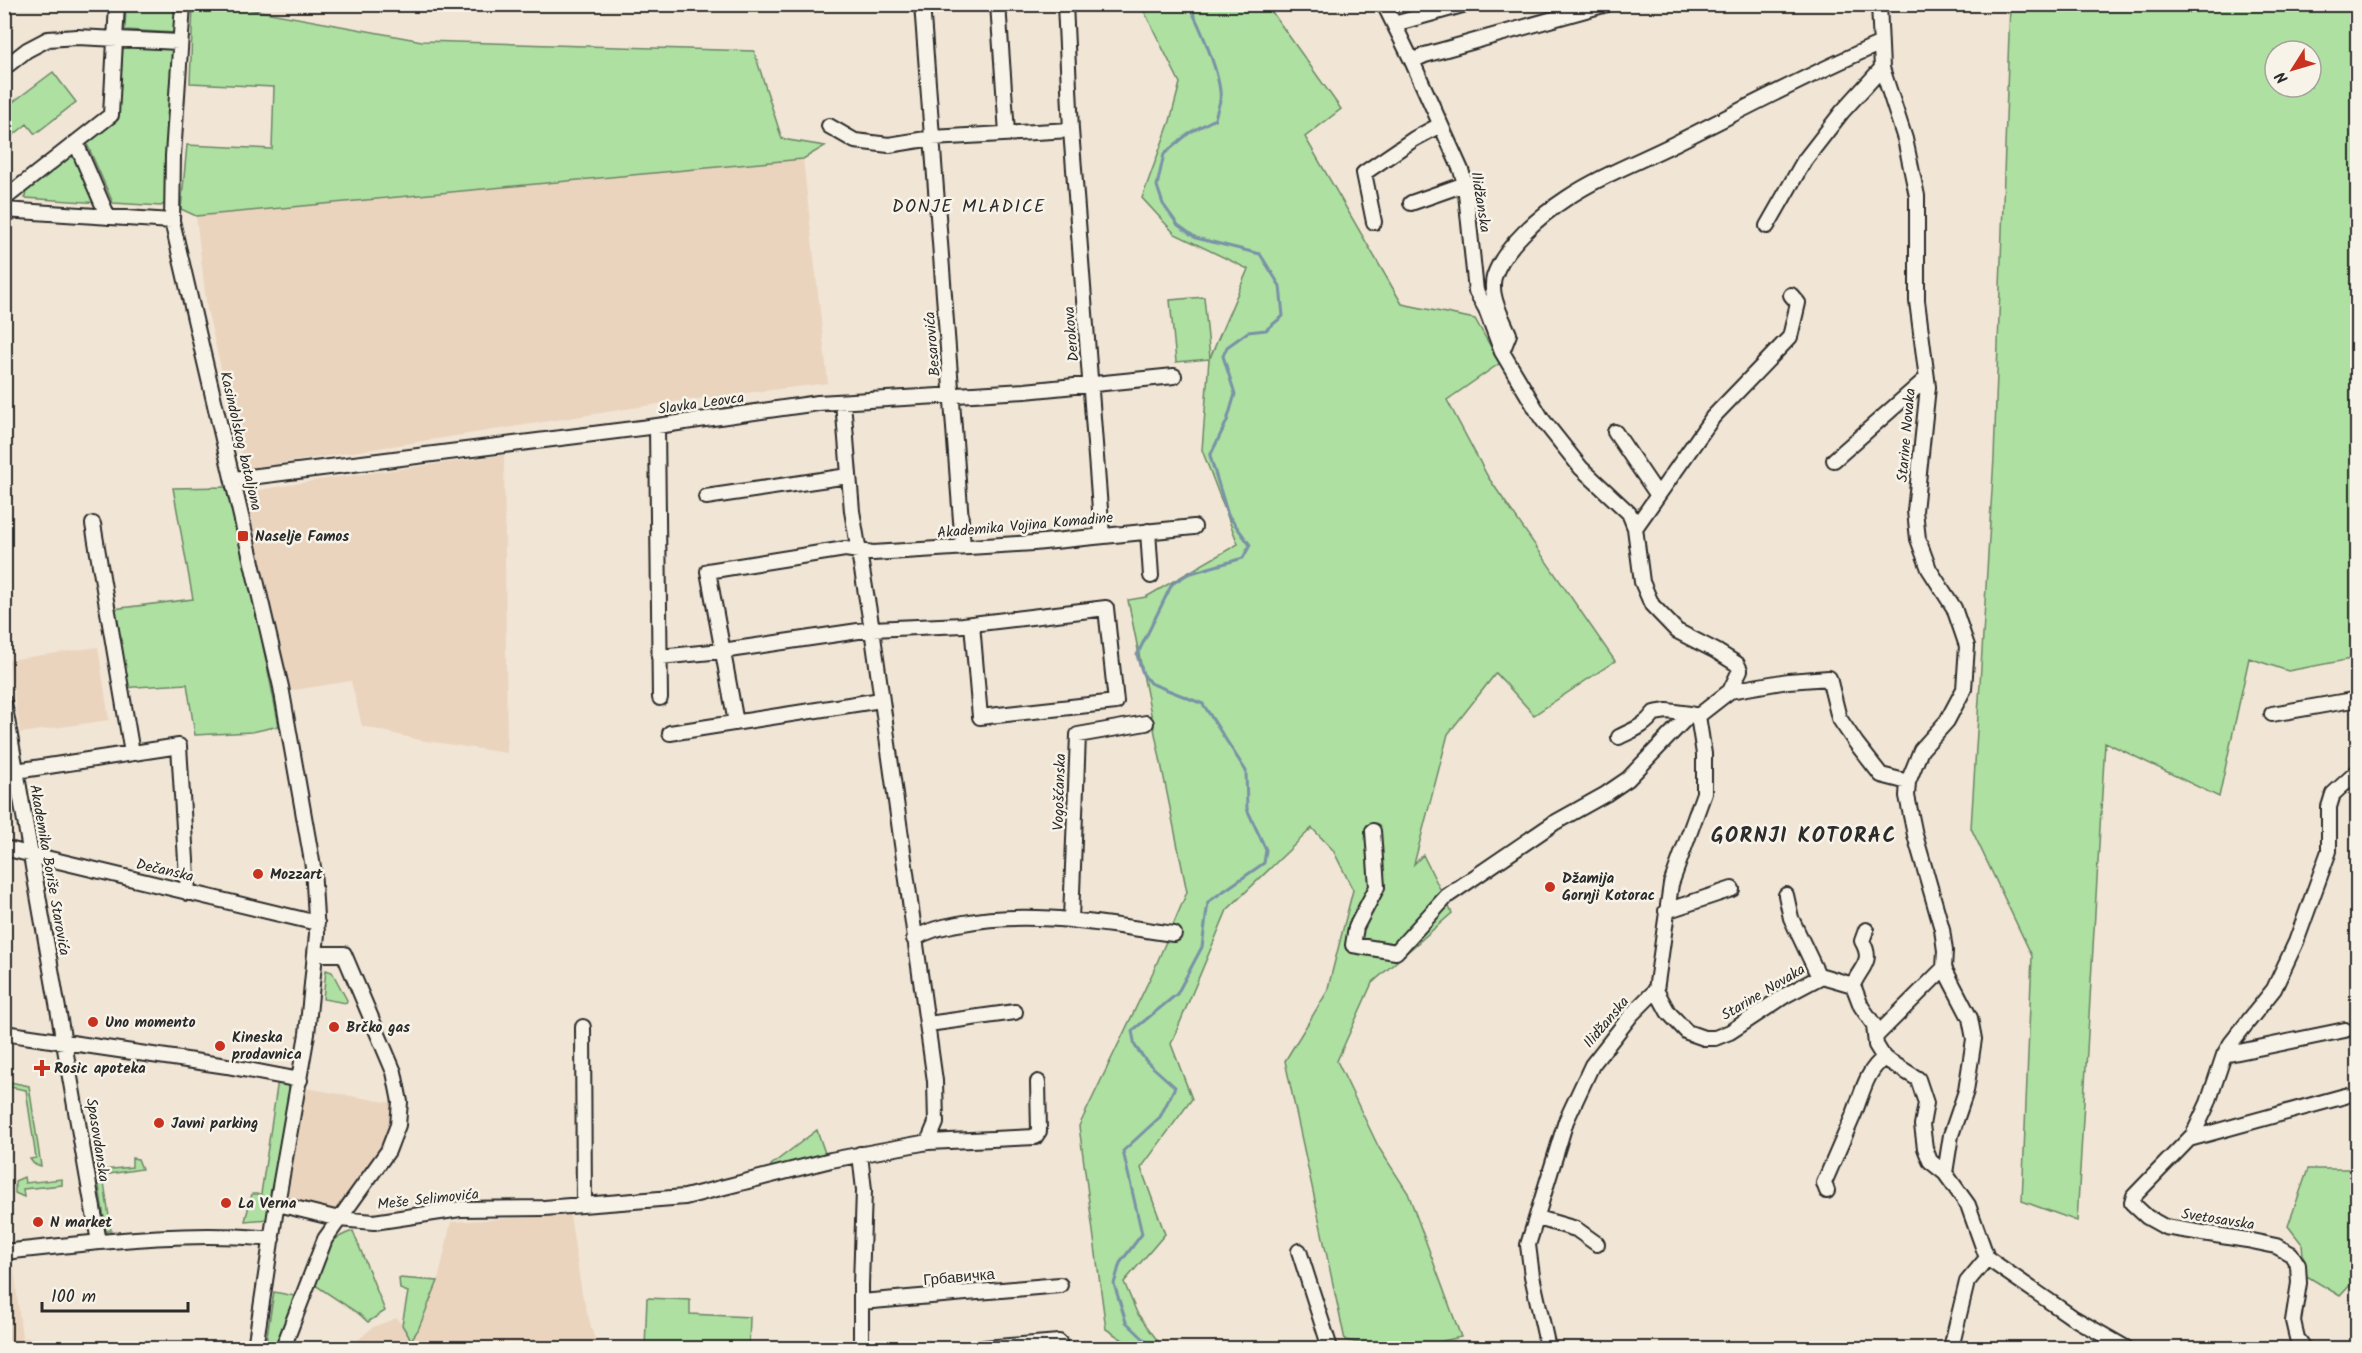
<svg xmlns="http://www.w3.org/2000/svg" width="2362" height="1353" viewBox="0 0 2362 1353" font-family="Kalam,sans-serif">
	<style>
		.built { fill: #ead4be }
		.green { fill: #ade0a1; stroke: #6c8666; stroke-width: 1.5; fill-rule: evenodd }
		.lines { fill: none; stroke-linecap: round; stroke-linejoin: round }
		.stream { stroke: #7992a6; stroke-width: 3 }
		.minor-casing { stroke: #2b2b2b; stroke-width: 18 }
		.minor { stroke: #f7f3e8; stroke-width: 14 }
		.poi-dot { fill: #c8321e; stroke: #f7f3e8; stroke-width: 2 }
		.labels { text-anchor: middle; stroke-width: 5; stroke-linejoin: round; paint-order: stroke }
		.street-label { font-size: 15px; fill: #2b2b2b; stroke: #f7f3e8 }
		.poi-label { font-size: 15px; font-weight: bold; fill: #2b2b2b; stroke: #f7f3e8; text-anchor: start }
		.quarter-label { font-size: 18px; letter-spacing: 1.5px; fill: #2b2b2b; stroke: #f7f3e8 }
		.district-label { font-size: 21px; font-weight: bold; letter-spacing: 1.5px; fill: #2b2b2b; stroke: #f7f3e8 }
	</style>
	<rect width="100%" height="100%" fill="#f1e5d5"/>
	<filter id="ink" filterUnits="userSpaceOnUse"><feTurbulence type="fractalNoise" baseFrequency=".0167" numOctaves="2"/><feDisplacementMap in="SourceGraphic" scale="12" xChannelSelector="R" yChannelSelector="G"/><feConvolveMatrix kernelMatrix="1 2 1 2 8 2 1 2 1" color-interpolation-filters="sRGB"/></filter>
	<g filter="url(#ink)">
		<!-- built -->
		<path class="built" d="M 803,159 L 828,383 L 664,403 L 245,469 L 207,309 L 196,216 Z
			M 504,455 L 507,753 L 420,740 L 362,726 L 351,681 L 288,691 L 248,502 L 253,491 L 325,479 Z
			M 98,647 L 109,720 L 20,733 L 9,660 Z
			M 305,1088 L 392,1103 L 392,1120 L 383,1146 L 337,1214 L 292,1202 L 285,1195 Z
			M 570,1215 L 582,1294 L 597,1348 L 349,1348 L 373,1327 L 397,1318 L 411,1339 L 438,1281 L 451,1222 Z
			M 14,1268 L 22,1338 L 35,1338 L 36,1348 L 5,1348 L 5,1269 Z"/>
		<!-- green -->
		<path class="green" d="M 126,5 L 179,5 L 177,33 L 125,30 Z
			M 193,5 L 227,5 L 422,41 L 754,51 L 782,139 L 825,146 L 803,159 L 196,216 L 181,209 L 187,145 L 272,149 L 274,87 L 190,83 Z
			M 1141,5 L 1267,5 L 1341,109 L 1305,137 L 1402,304 L 1475,319 L 1500,363 L 1447,400 L 1488,477 L 1615,661 L 1534,715 L 1496,673 L 1448,734 L 1414,864 L 1423,855 L 1452,913 L 1372,983 L 1337,1061 L 1379,1148 L 1408,1193 L 1461,1337 L 1412,1348 L 1385,1348 L 1345,1340 L 1285,1061 L 1327,992 L 1353,890 L 1333,850 L 1312,828 L 1227,910 L 1171,1044 L 1192,1099 L 1141,1168 L 1165,1234 L 1124,1282 L 1137,1313 L 1163,1348 L 1135,1348 L 1106,1329 L 1079,1126 L 1153,972 L 1187,892 L 1128,600 L 1146,597 L 1238,544 L 1202,450 L 1209,359 L 1176,362 L 1170,300 L 1204,297 L 1210,358 L 1248,269 L 1175,234 L 1142,198 L 1170,121 L 1180,83 Z
			M 2010,5 L 2357,5 L 2357,658 L 2288,671 L 2249,658 L 2219,797 L 2105,742 L 2077,1221 L 2022,1201 L 2032,956 L 1971,828 L 1994,458 ZM 2275,51 L 2311,51 L 2311,87 L 2275,87 Z
			M 123,43 L 173,46 L 169,201 L 161,206 L 113,203 L 87,144 L 115,120 L 121,78 Z
			M 53,72 L 76,102 L 35,134 L 27,124 L 5,142 L 5,108 Z
			M 76,151 L 100,203 L 25,198 L 26,188 Z
			M 226,487 L 248,570 L 279,726 L 252,732 L 195,735 L 187,684 L 118,688 L 113,609 L 193,599 L 173,488 Z
			M 326,970 L 332,972 L 347,1000 L 346,1003 L 323,999 Z
			M 278,1080 L 289,1085 L 292,1097 L 269,1219 L 245,1221 L 252,1194 L 261,1194 Z
			M 5,1081 L 29,1086 L 41,1166 L 34,1164 L 30,1159 L 36,1158 L 26,1090 L 10,1087 L 9,1091 L 5,1090 Z
			M 817,1130 L 826,1156 L 776,1169 L 772,1168 L 771,1165 Z
			M 132,1158 L 138,1159 L 142,1169 L 103,1175 L 111,1231 L 106,1231 L 96,1166 L 100,1165 L 103,1170 L 132,1167 Z
			M 2308,1169 L 2357,1169 L 2357,1278 L 2340,1296 L 2305,1275 L 2302,1244 L 2288,1226 Z
			M 24,1177 L 25,1183 L 62,1179 L 62,1185 L 23,1189 L 24,1197 L 15,1193 L 15,1181 Z
			M 353,1231 L 385,1311 L 368,1322 L 359,1314 L 312,1283 C 324,1256 323,1240 353,1231 Z
			M 399,1278 L 438,1281 L 418,1330 L 411,1340 L 402,1325 L 408,1292 L 400,1289 Z
			M 274,1292 L 295,1296 L 277,1348 L 265,1348 Z
			M 647,1298 L 690,1300 L 690,1314 L 750,1317 L 749,1348 L 645,1348 Z"/>
		<g class="lines">
			<!-- stream -->
			<path class="stream" d="M 1153,1348 L 1126,1322 L 1114,1284 L 1120,1263 L 1142,1234 L 1123,1151 L 1160,1117 L 1175,1087 L 1147,1062 L 1135,1046 L 1132,1031 L 1177,994 L 1202,947 L 1208,902 L 1264,863 L 1266,850 L 1247,809 L 1246,771 L 1203,704 L 1150,683 L 1143,674 L 1137,655 L 1172,584 L 1188,574 L 1243,558 L 1250,545 L 1228,515 L 1210,456 L 1227,421 L 1235,394 L 1223,356 L 1227,347 L 1248,332 L 1266,330 L 1283,316 L 1280,286 L 1260,254 L 1196,238 L 1178,225 L 1163,204 L 1157,186 L 1164,154 L 1189,133 L 1215,119 C 1216,113 1219,106 1220,100 C 1223,80 1199,23 1188,4"/>
			<defs>
				<path id="minor" d="M 183,4 L 173,156 L 172,221 L 281,687 L 313,867 L 317,934 L 307,1034 L 275,1215 L 255,1348
					M 922,4 L 963,547
					M 998,4 L 1007,133
					M 1065,4 L 1071,130 L 1102,535
					M 1384,4 L 1412,61 L 1461,170 L 1465,184 L 1476,291 L 1486,309 L 1502,352 L 1542,419 L 1581,468 L 1629,513 L 1635,528 L 1642,582 L 1652,605 L 1677,631 L 1716,651 L 1737,664 L 1740,670 L 1730,691 L 1698,716 L 1704,754 L 1704,793 L 1671,884 L 1656,990 L 1632,1014 L 1592,1065 L 1566,1121 L 1528,1245 L 1532,1276 L 1548,1348
					M 1879,4 L 1882,68 L 1905,139 L 1917,196 L 1917,301 L 1928,387 L 1915,511 L 1918,539 L 1929,569 L 1954,608 L 1967,646 L 1964,689 L 1947,721 L 1921,750 L 1908,782 L 1907,796 L 1915,835 L 1942,929 L 1945,951 L 1944,968 L 1970,1018 L 1974,1039 L 1966,1091 L 1951,1135 L 1945,1173
					M 1394,24 L 1466,4
					M 1412,61 L 1425,55 L 1607,4
					M 4,68 L 27,50 L 48,39 L 77,37 L 179,42
					M 829,126 L 855,141 L 889,145 L 932,138 L 1071,130
					M 76,143 L 108,217
					M 4,199 L 111,115 L 117,4
					M 1411,203 L 1465,184
					M 4,210 L 172,221
					M 1374,222 L 1364,173 L 1414,139 L 1440,125
					M 1767,226 L 1804,161 L 1842,112 L 1882,68
					M 1502,352 L 1509,334 C 1502,317 1489,296 1494,277 C 1504,246 1541,215 1567,198 C 1600,176 1638,162 1674,144 C 1742,110 1809,74 1879,44
					M 657,426 L 660,698
					M 1615,432 L 1657,494
					M 1834,460 L 1927,378
					M 234,479 L 657,426 L 818,403 L 1025,391 L 1174,376
					M 706,497 L 848,476
					M 93,524 L 132,753
					M 1635,528 L 1713,417 L 1790,337 L 1798,303 L 1791,295
					M 1148,531 L 1151,576
					M 659,657 L 722,651 L 872,629 L 963,625 L 972,624 L 1106,608 L 1116,702 L 980,717 L 972,624
					M 1730,691 L 1788,681 L 1829,678 L 1839,718 L 1856,743 L 1881,775 L 1908,782
					M 4,702 L 99,1242
					M 2272,714 L 2358,699
					M 736,723 L 708,571 L 845,549 L 873,553 L 1034,543 L 1194,527
					M 670,733 L 881,700
					M 1619,737 C 1633,730 1645,726 1654,713 L 1667,711 L 1690,714
					M 16,771 L 179,746 L 188,893
					M 1373,831 L 1377,887 L 1356,927 L 1353,945 L 1396,952 L 1447,896 L 1554,823 L 1606,794 L 1628,779 L 1690,714 L 1698,716
					M 4,848 L 317,923
					M 1786,895 L 1791,918 L 1819,977
					M 1666,911 L 1732,889
					M 1071,919 L 1078,735 L 1146,723
					M 914,939 C 928,930 942,927 958,924 C 1030,909 1102,924 1174,934
					M 1853,985 C 1861,966 1874,962 1862,941 L 1866,930
					M 1656,990 L 1668,1012 L 1687,1032 L 1704,1038 L 1715,1038 L 1730,1032 L 1786,995 L 1822,976 L 1853,985 L 1861,1006 L 1874,1025 L 1876,1045 L 1884,1058 L 1918,1079 L 1926,1103 L 1922,1125 L 1925,1148 L 1930,1161 L 1945,1173 L 1968,1205 L 1987,1258
					M 928,1024 L 1015,1012
					M 583,1027 L 584,1204
					M 4,1033 L 227,1066 L 300,1080
					M 1876,1036 L 1944,968
					M 2224,1055 L 2345,1030
					M 2189,1139 L 2345,1096
					M 928,1142 L 1035,1137 L 1039,1131 L 1038,1082
					M 860,1154 L 864,1190 L 861,1285 L 861,1348
					M 1827,1191 L 1824,1183 C 1834,1160 1844,1137 1854,1114 C 1862,1094 1866,1071 1884,1058
					M 278,1204 L 339,1219 L 374,1222 L 460,1209 L 544,1208 L 685,1197 L 831,1160 L 928,1142 L 936,1123 L 935,1081 L 872,629 L 852,511 L 843,402
					M 1538,1218 L 1576,1229 L 1597,1244
					M 1299,1251 L 1330,1348
					M 4,1252 C 92,1243 184,1230 272,1239
					M 1987,1258 L 2072,1317 L 2126,1348
					M 861,1302 L 1060,1285
					M 283,1348 L 325,1239 L 388,1151 L 398,1125 L 400,1102 L 394,1072 L 344,954 L 316,954
					M 984,1348 L 1059,1342
					M 1951,1348 L 1967,1282 L 1987,1258
					M 2304,1348 L 2297,1338 L 2293,1321 L 2299,1283 L 2298,1265 L 2291,1254 L 2276,1246 L 2247,1240 L 2165,1227 L 2147,1217 L 2132,1203 L 2134,1196 L 2193,1135 L 2208,1103 L 2224,1055 L 2231,1043 L 2274,989 L 2296,942 L 2329,851 L 2329,807 L 2333,794 L 2358,771
					M 2357,1348 L 2358,1348"/>
			</defs>
			<!-- minor casing -->
			<use href="#minor" class="minor-casing"/>
			<!-- minor -->
			<use href="#minor" class="minor"/>
		</g>
	</g>
	<!-- markers -->
	<g class="poi-dot">
		<rect x="237" y="530" width="12" height="12" rx="3"/>
		<circle cx="258" cy="874" r="6"/>
		<circle cx="1550" cy="887" r="6"/>
		<circle cx="93" cy="1022" r="6"/>
		<circle cx="334" cy="1027" r="6"/>
		<circle cx="220" cy="1046" r="6"/>
		<path d="M39 1059h6v6h6v6h-6v6h-6v-6h-6v-6h6z"/>
		<circle cx="159" cy="1123" r="6"/>
		<circle cx="226" cy="1203" r="6"/>
		<circle cx="38" cy="1222" r="6"/>
	</g>
	<g class="labels">
		<!-- street labels -->
		<g class="street-label">
			<text transform="translate(1481 202) rotate(81)" y="5">Ilidžanska</text>
			<text transform="translate(1071 334) rotate(-95)" y="5">Derokova</text>
			<text transform="translate(932 344) rotate(-95)" y="5">Besarovića</text>
			<text transform="translate(701 403) rotate(-8)" y="5">Slavka Leovca</text>
			<text transform="translate(1906 435) rotate(-85)" y="5">Starine Novaka</text>
			<text transform="translate(241 441) rotate(77)" y="5">Kasindolskog bataljona</text>
			<text transform="translate(1025 525) rotate(-5)" y="5">Akademika Vojina Komadine</text>
			<text transform="translate(1059 792) rotate(-88)" y="5">Vogošćanska</text>
			<text transform="translate(50 870) rotate(80)" y="5">Akademika Boriše Starovića</text>
			<text transform="translate(165 870) rotate(13)" y="5">Dečanska</text>
			<text transform="translate(1763 992) rotate(-31)" y="5">Starine Novaka</text>
			<text transform="translate(1606 1022) rotate(-50)" y="5">Ilidžanska</text>
			<text transform="translate(98 1140) rotate(81)" y="5">Spasovdanska</text>
			<text transform="translate(428 1199) rotate(-6)" y="5">Meše Selimovića</text>
			<text transform="translate(2218 1219) rotate(9)" y="5">Svetosavska</text>
			<text transform="translate(959 1277) rotate(-5)" y="5">Грбавичка</text>
		</g>
		<!-- poi labels -->
		<g class="poi-label">
			<text x="255" y="541">Naselje Famos</text>
			<text x="270" y="879">Mozzart</text>
			<text x="1562" y="883">Džamija<tspan x="1562" dy="17">Gornji Kotorac</tspan></text>
			<text x="105" y="1027">Uno momento</text>
			<text x="346" y="1032">Brčko gas</text>
			<text x="232" y="1042">Kineska<tspan x="232" dy="17">prodavnica</tspan></text>
			<text x="54" y="1073">Rosic apoteka</text>
			<text x="171" y="1128">Javni parking</text>
			<text x="238" y="1208">La Verna</text>
			<text x="50" y="1227">N market</text>
		</g>
		<!-- quarter labels -->
		<g class="quarter-label">
			<text x="969" y="212">DONJE MLADICE</text>
		</g>
		<!-- district labels -->
		<g class="district-label">
			<text x="1804" y="842">GORNJI KOTORAC</text>
		</g>
	</g>
	<!-- margin -->
	<rect width="2362" height="1353" fill="none" stroke="#f7f3e8" stroke-width="24"/>
	<rect x="12" y="12" width="2338" height="1329" fill="none" stroke="#2b2b2b" stroke-width="2" filter="url(#ink)"/>
	<!-- north arrow -->
	<g transform="translate(2293 69) rotate(233)"><circle r="28" fill="#f7f3e8" stroke="#a5a39c" stroke-width="1.5"/>
	<path d="M0-4.5L10 22L0 15L-10 22Z" fill="#c8321e"/>
	<text y="-9" font-size="16" font-weight="bold" text-anchor="middle" fill="#2b2b2b">N</text>
	</g>
	<!-- scale -->
	<path d="M42 1302v9h146v-9" fill="none" stroke="#2b2b2b" stroke-width="3"/>
	<text x="51" y="1302" font-size="18" fill="#2b2b2b" stroke="#f7f3e8" stroke-width="4.5" paint-order="stroke">100 m</text>
</svg>
